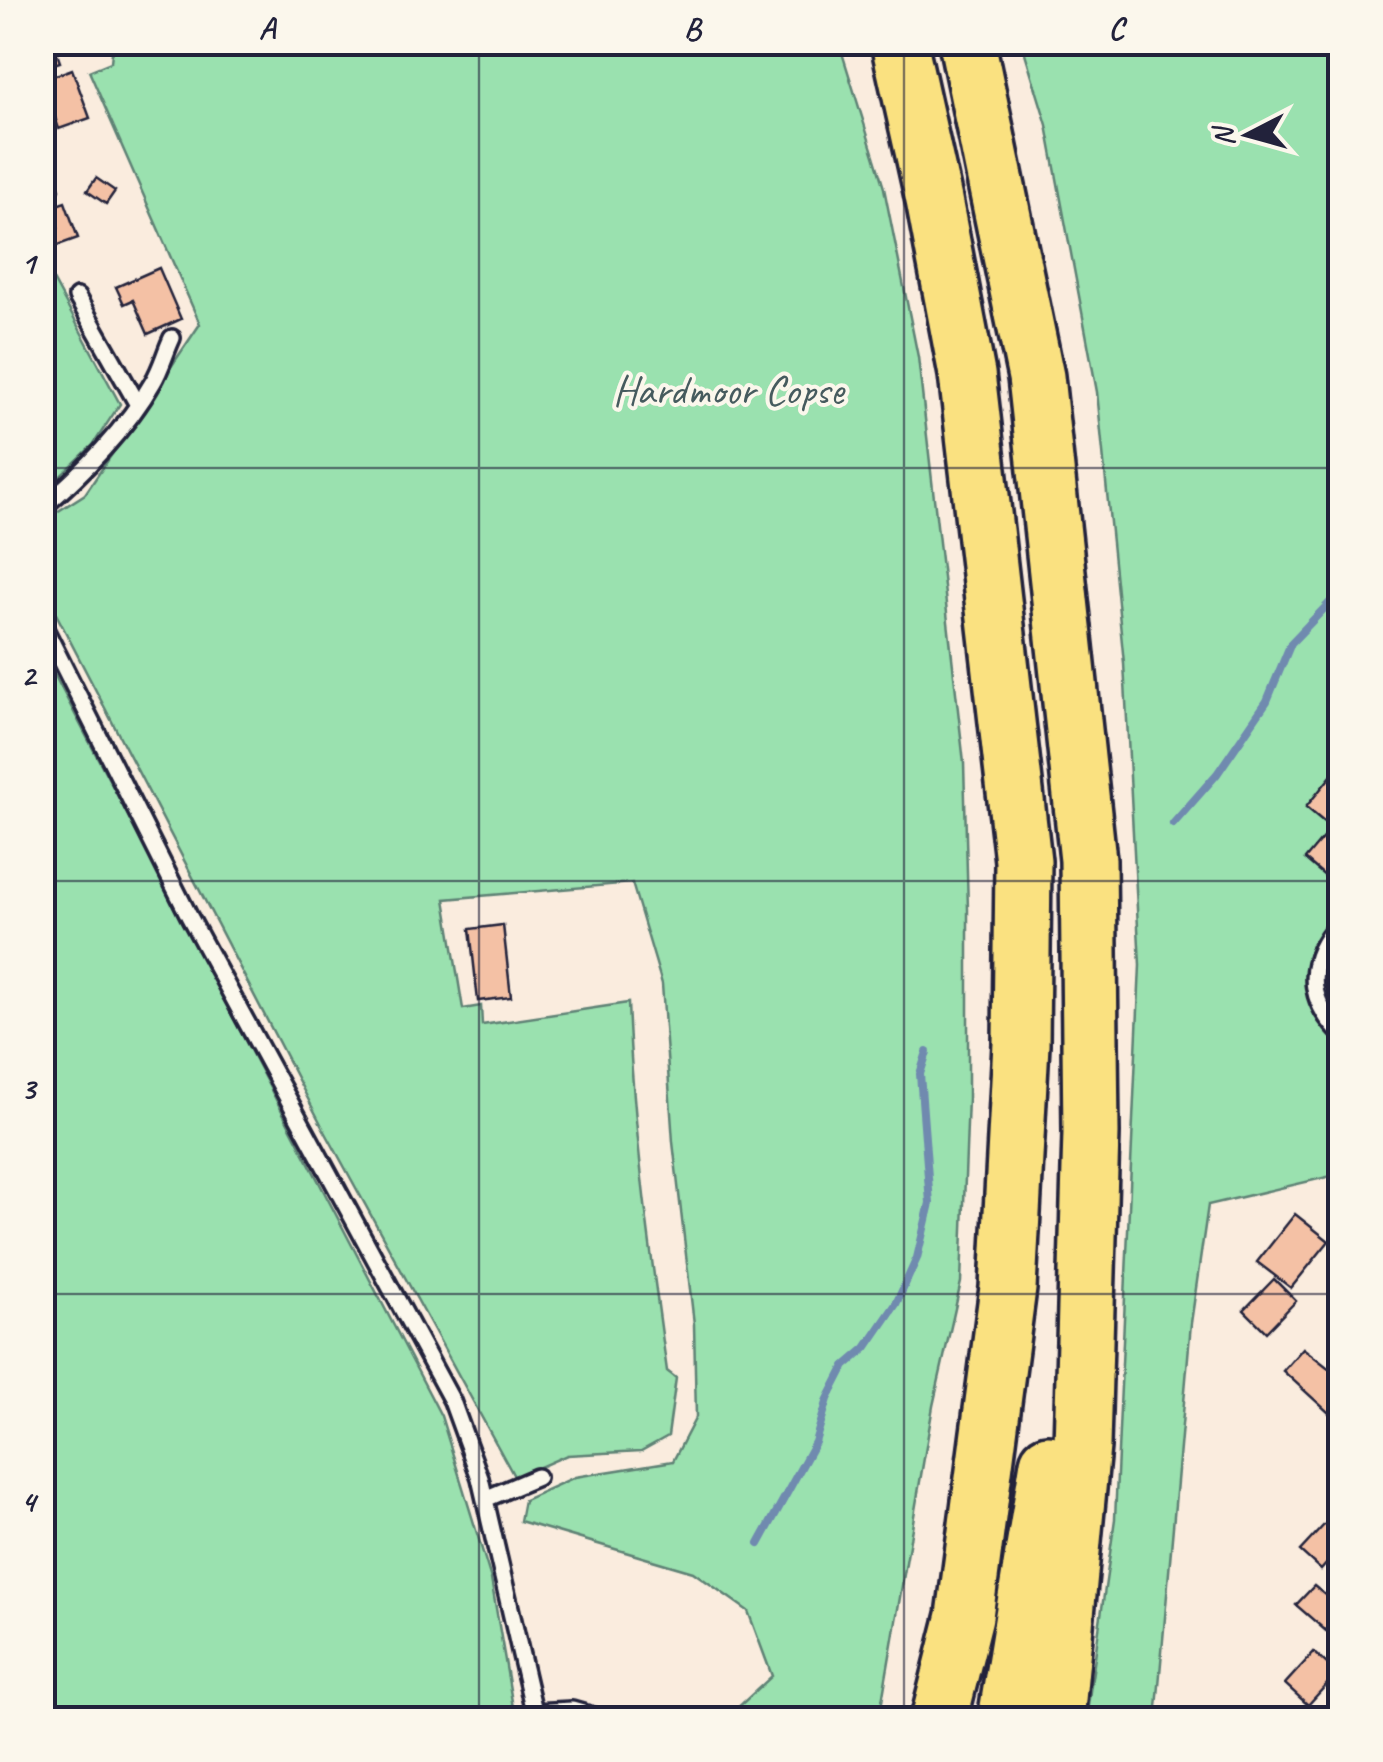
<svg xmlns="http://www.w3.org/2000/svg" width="1383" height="1762" viewBox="0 0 1383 1762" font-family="Caveat,sans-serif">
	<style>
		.green { fill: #9ae1af; stroke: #5e8275; stroke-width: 2.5 }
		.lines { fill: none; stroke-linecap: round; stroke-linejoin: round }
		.stream { stroke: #6f8aaf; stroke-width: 8 }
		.building { fill: #f4c1a5; stroke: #22223b; stroke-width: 2.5 }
		.lane-casing { stroke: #22223b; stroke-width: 22 }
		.highway-casing { stroke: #22223b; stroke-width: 62 }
		.lane { stroke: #fbf7ec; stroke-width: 15 }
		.highway { stroke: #fae180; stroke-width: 55 }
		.grid { fill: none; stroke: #22223b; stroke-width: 2.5; stroke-opacity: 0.55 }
		.labels { text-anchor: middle; stroke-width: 8; stroke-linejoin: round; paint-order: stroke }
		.park-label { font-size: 42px; fill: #465b5e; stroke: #fbf7ec }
		.neatline { fill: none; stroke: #22223b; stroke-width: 4 }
		.grid-label { font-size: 32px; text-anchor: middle; font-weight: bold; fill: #22223b }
	</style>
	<rect width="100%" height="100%" fill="#faecde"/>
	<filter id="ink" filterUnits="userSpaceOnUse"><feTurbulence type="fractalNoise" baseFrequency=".01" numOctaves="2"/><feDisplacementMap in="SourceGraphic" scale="20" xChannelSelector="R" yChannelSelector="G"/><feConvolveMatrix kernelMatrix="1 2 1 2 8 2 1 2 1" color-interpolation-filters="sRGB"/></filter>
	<g filter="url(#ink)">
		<!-- green -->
		<path class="green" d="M 113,43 L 839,43 L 884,188 L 918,357 L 964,763 L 968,910 L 968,1098 L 961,1282 L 933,1406 L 879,1719 L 735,1719 L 733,1712 L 772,1676 L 748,1611 L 693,1572 L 520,1521 L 524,1500 L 575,1477 L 673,1461 L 696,1417 L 694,1324 L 673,1142 L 662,984 L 632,883 L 445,899 L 463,1009 L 481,1006 L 482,1025 L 628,1003 C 633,1126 650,1249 667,1371 L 676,1378 L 668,1436 L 641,1451 L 567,1455 L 515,1478 L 321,1124 L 53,608 L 43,597 L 43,521 L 85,494 L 200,324 L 89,71 L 111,62 Z
			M 1022,43 L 1340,43 L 1340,1174 L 1208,1205 L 1191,1323 L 1156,1719 L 1086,1719 L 1115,1519 L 1140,965 L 1124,663 L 1097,392 L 1047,125 Z
			M 46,267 L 120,404 L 93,445 L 43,493 L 42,269 Z
			M 42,651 L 441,1416 L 491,1579 L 515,1719 L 43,1719 Z"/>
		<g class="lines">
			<!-- stream -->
			<path class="stream" d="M 1173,824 L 1217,774 L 1267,701 L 1291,643 L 1340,592
				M 759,1544 L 815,1442 L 828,1399 L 845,1366 L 866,1348 L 896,1304 L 917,1258 L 930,1203 L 920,1074 L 927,1052"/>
		</g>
		<!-- building -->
		<path class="building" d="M 42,42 L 53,42 L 60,62 L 42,68 Z
			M 72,69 L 90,118 L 59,129 L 42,80 Z
			M 42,145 L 60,189 L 54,206 L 65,202 L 78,238 L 53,247 L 47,232 L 58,228 L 50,207 L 42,210 Z
			M 96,178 L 115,191 L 106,204 L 87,191 Z
			M 159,268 L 181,319 L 148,334 L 133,300 L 124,304 L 116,287 Z
			M 1340,765 L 1340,889 L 1305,859 L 1331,828 L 1306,807 Z
			M 503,925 L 511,997 L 478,1001 L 470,929 Z
			M 1295,1214 L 1329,1241 L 1291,1288 L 1257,1262 Z
			M 1274,1279 L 1296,1301 L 1266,1332 L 1244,1310 Z
			M 1303,1348 L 1340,1377 L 1340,1400 L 1329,1413 L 1283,1371 Z
			M 1334,1520 L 1340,1525 L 1340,1548 L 1321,1570 L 1300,1551 L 1325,1524 L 1328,1527 Z
			M 1314,1586 L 1325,1595 L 1331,1589 L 1338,1596 L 1333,1602 L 1340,1609 L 1340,1615 L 1326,1631 L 1296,1605 Z
			M 1314,1652 L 1337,1673 L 1308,1705 L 1285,1684 Z"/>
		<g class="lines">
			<defs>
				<path id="lane" d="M 77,297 L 137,403
					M 42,508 C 82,474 127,428 153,382 C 161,369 165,353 172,338
					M 42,623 L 189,916 L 452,1401 L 480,1478 L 536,1720
					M 1340,922 C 1307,958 1304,996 1340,1033
					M 485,1499 L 537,1477
					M 534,1712 L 572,1710 L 607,1720"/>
				<path id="highway" d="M 899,42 L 934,200 L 967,374 L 1023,861 L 1021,1044 L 1008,1288 L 965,1616 L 939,1720
					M 967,42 L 1036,377 L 1088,860 L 1091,1133 L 1082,1446 L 1056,1720
					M 1006,1720 L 1048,1463"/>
			</defs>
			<!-- lane casing -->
			<use href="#lane" class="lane-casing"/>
			<!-- highway casing -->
			<use href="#highway" class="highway-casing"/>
			<!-- lane -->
			<use href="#lane" class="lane"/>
			<!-- highway -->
			<use href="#highway" class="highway"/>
		</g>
	</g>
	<!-- grid -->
	<path class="grid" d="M 479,42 L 479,1720M 904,42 L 904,1720M 42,468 L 1340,468M 42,881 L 1340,881M 42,1294 L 1340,1294"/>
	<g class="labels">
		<!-- park labels -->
		<g class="park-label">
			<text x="728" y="404">Hardmoor Copse</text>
		</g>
	</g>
	<!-- margin -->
	<rect width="1383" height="1762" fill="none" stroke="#fbf7ec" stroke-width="110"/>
	<!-- north arrow -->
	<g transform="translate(1248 135) rotate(264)" stroke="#fbf7ec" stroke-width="8" paint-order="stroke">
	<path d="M0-8L18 38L0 25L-18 38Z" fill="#22223b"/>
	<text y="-15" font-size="28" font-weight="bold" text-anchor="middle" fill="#22223b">N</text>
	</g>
	<rect x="55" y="55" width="1273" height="1652" class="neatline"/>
	<g class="grid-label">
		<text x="267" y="39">A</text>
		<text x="692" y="39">B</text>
		<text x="1116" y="39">C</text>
		<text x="28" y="273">1</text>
		<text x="28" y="686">2</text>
		<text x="28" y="1099">3</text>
		<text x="28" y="1512">4</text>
	</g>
</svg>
